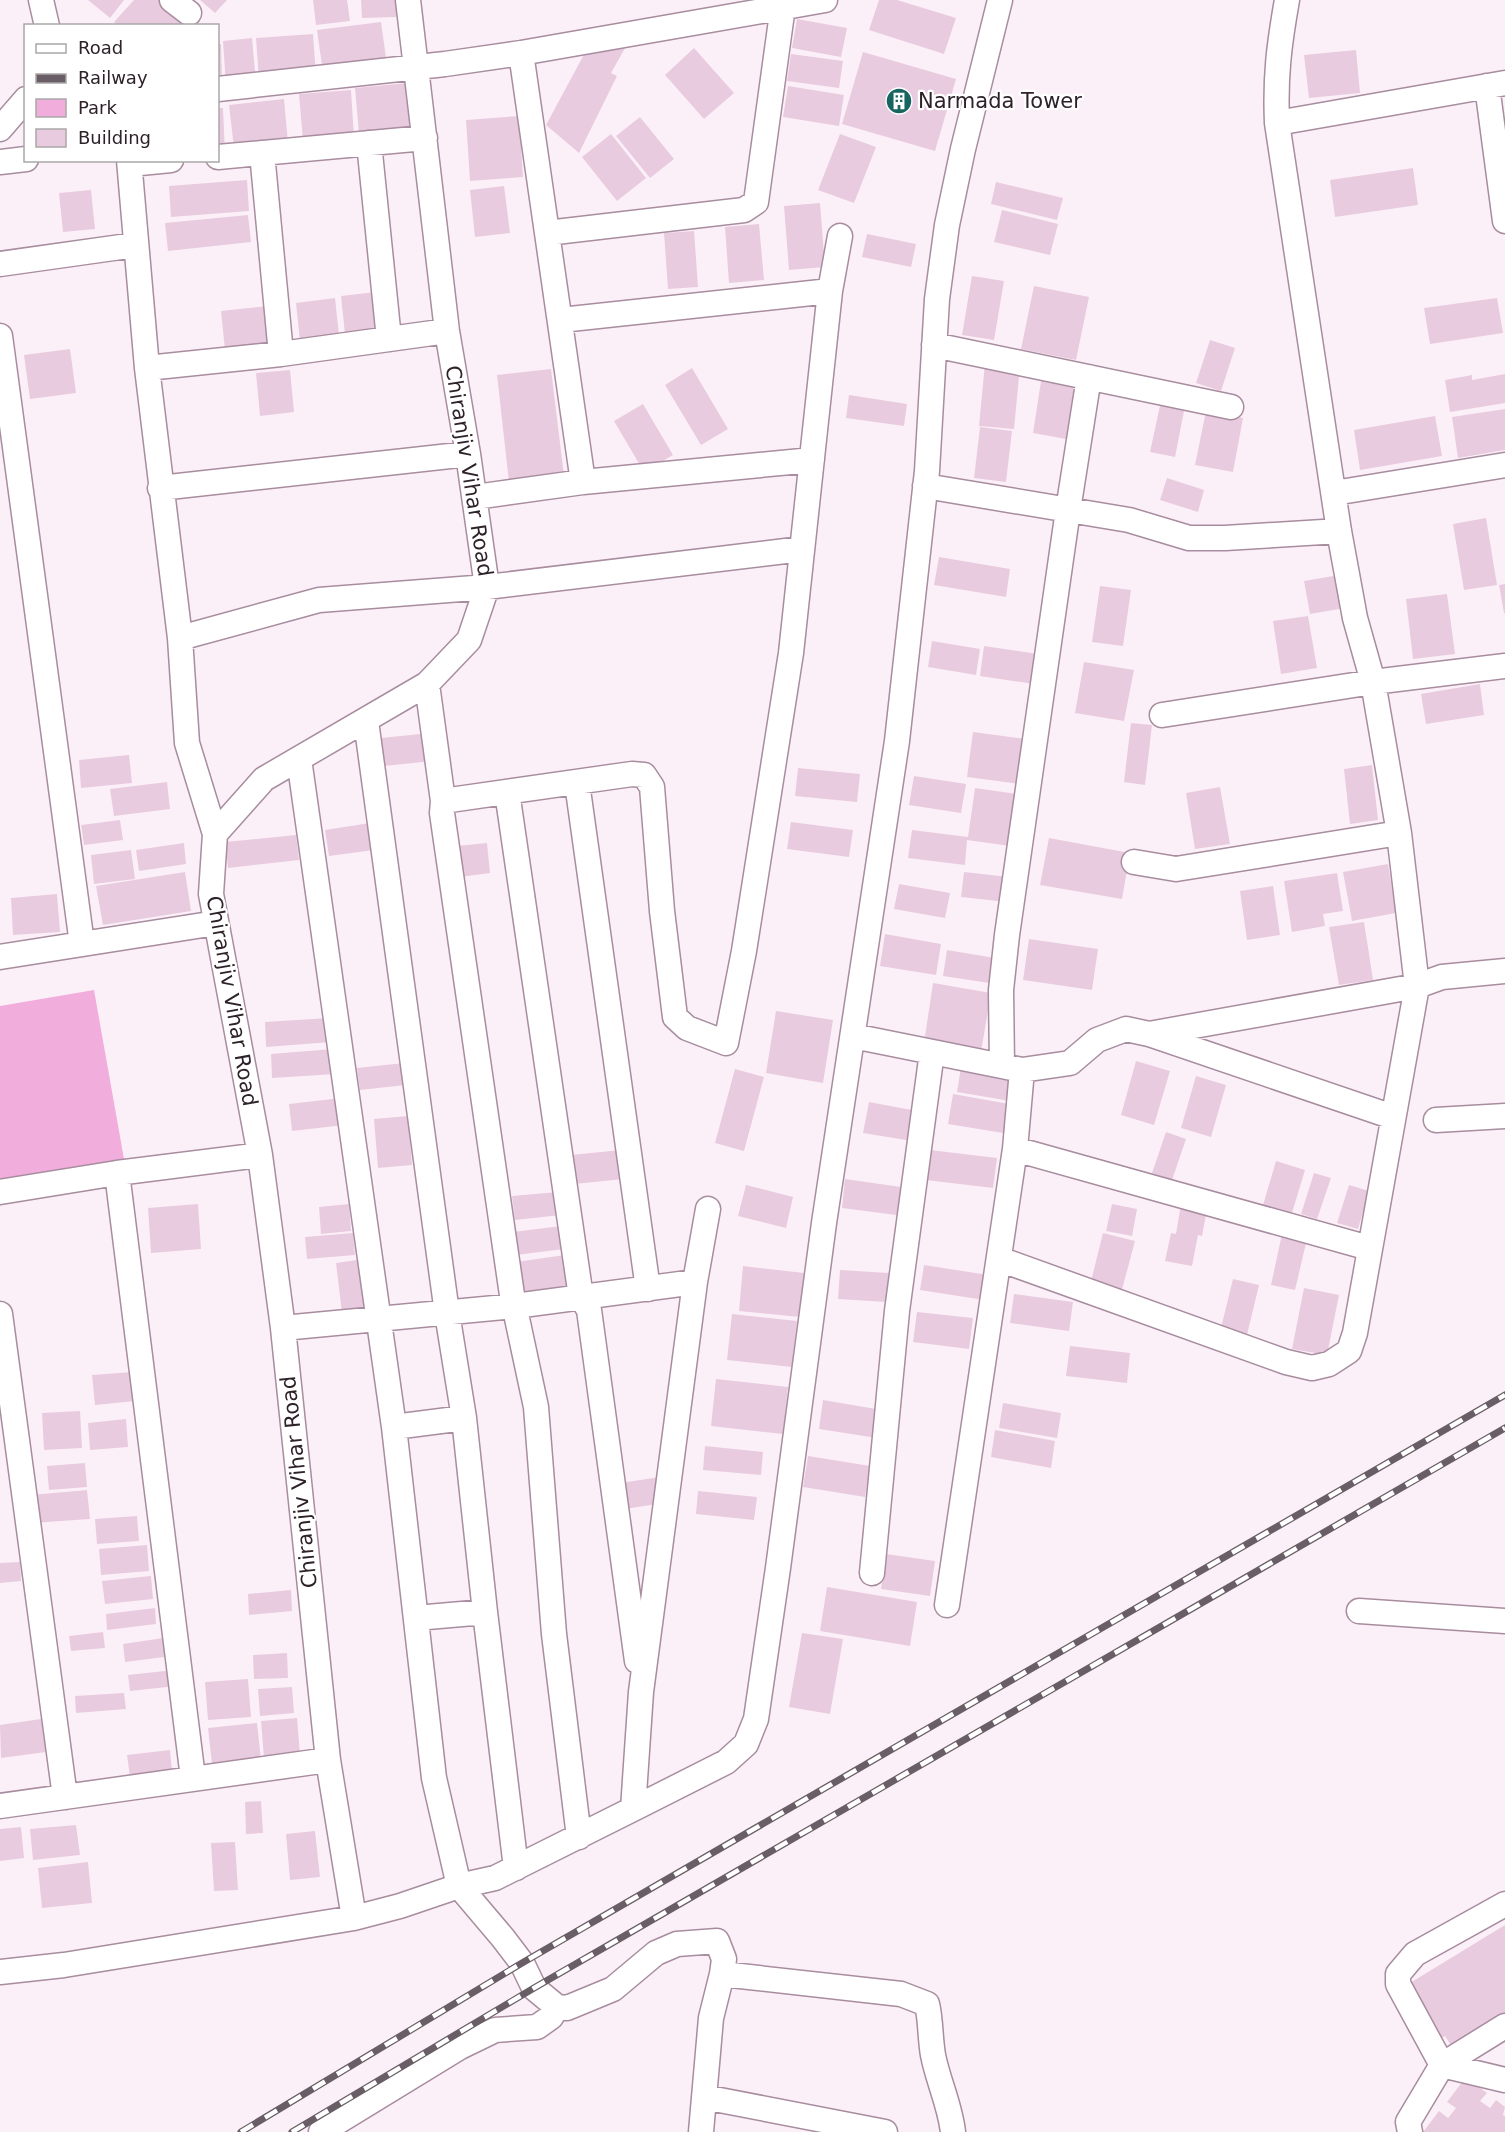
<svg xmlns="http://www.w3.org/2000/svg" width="1505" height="2132" viewBox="0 0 1505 2132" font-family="'DejaVu Sans',sans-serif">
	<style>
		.green { fill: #f1aedc }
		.building { fill: #e9cbdf }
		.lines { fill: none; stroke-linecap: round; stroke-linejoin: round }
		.minor-casing { stroke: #a88c9f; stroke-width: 27 }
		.minor { stroke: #fff; stroke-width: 24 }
		.rail-casing { stroke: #695e65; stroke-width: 7 }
		.rail { stroke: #fff; stroke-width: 4.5; stroke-dasharray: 14; stroke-linecap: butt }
		.labels { text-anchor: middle; stroke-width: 4.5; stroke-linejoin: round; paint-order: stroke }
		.poi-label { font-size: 21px; fill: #2d2229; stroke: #fff; text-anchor: start }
		.street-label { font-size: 21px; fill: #2d2229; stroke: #fff }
	</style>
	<rect width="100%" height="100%" fill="#fcf0f8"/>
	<!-- green -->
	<path class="green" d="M 94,990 L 124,1159 L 0,1180 L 0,1006 Z"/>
	<!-- building -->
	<path class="building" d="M 88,0 L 124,0 L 110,18 Z
		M 134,0 L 159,0 L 189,26 L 119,26 L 114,22 Z
		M 200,0 L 227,0 L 215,13 Z
		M 313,0 L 347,0 L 350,21 L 316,25 Z
		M 361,0 L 396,0 L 396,17 L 362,18 Z
		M 879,0 L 897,0 L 956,18 L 944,54 L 869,30 Z
		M 797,19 L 847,28 L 841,57 L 792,48 Z
		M 381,22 L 387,65 L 323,73 L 317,30 Z
		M 313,34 L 316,76 L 259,80 L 256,38 Z
		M 252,38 L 256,83 L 226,86 L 223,41 Z
		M 629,41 L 611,73 L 617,76 L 579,153 L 546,125 L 588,47 Z
		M 218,44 L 221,44 L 222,82 L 218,82 Z
		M 694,48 L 734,93 L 704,119 L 665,75 Z
		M 1356,50 L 1360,93 L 1309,98 L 1304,55 Z
		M 863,52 L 956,79 L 935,151 L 842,124 Z
		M 791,54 L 843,61 L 839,88 L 787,81 Z
		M 408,83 L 412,129 L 359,134 L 355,88 Z
		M 788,86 L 844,95 L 839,126 L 783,117 Z
		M 351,90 L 354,137 L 303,141 L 299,94 Z
		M 284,99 L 288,143 L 234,148 L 229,105 Z
		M 218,108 L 223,108 L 225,153 L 218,153 Z
		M 519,116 L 523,177 L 470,181 L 466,120 Z
		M 640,117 L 674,159 L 650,178 L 616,136 Z
		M 611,134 L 646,178 L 617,201 L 582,157 Z
		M 840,134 L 876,147 L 854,203 L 818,190 Z
		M 1413,168 L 1418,205 L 1335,217 L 1330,180 Z
		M 247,180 L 249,211 L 171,217 L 169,186 Z
		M 996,182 L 1063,198 L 1057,220 L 991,204 Z
		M 504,186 L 510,233 L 475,237 L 470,190 Z
		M 91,190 L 95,229 L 63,232 L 59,193 Z
		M 820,203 L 825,267 L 789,270 L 784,206 Z
		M 1002,210 L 1058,224 L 1050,255 L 994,242 Z
		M 248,215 L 251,242 L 168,251 L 165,223 Z
		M 759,224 L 764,280 L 729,283 L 725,227 Z
		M 694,231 L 698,287 L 668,289 L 664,233 Z
		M 867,234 L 916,244 L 911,267 L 862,257 Z
		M 972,276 L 1004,281 L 994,340 L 962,335 Z
		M 1034,286 L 1089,297 L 1076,360 L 1021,349 Z
		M 376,292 L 380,330 L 345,334 L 341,296 Z
		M 335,298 L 339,336 L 300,341 L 296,303 Z
		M 1497,298 L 1503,333 L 1430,344 L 1424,308 Z
		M 268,306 L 272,346 L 225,350 L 221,311 Z
		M 1210,340 L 1235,348 L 1221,391 L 1196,383 Z
		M 70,349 L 76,393 L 30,399 L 24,355 Z
		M 985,363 L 1020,366 L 1014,429 L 979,426 Z
		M 692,368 L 728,429 L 701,445 L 665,385 Z
		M 551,369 L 564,476 L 509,482 L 497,375 Z
		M 290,370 L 294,412 L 260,416 L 256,373 Z
		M 1505,374 L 1505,403 L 1450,412 L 1445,380 L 1472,375 L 1472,380 Z
		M 1042,375 L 1075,380 L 1066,439 L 1033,433 Z
		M 849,395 L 907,404 L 904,426 L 846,418 Z
		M 1161,401 L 1185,406 L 1175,457 L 1150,452 Z
		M 643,404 L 673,455 L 644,472 L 614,421 Z
		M 1505,409 L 1505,450 L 1458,458 L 1452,417 Z
		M 1206,411 L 1243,418 L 1233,472 L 1195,465 Z
		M 1435,416 L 1442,456 L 1360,470 L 1354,430 Z
		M 980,427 L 1012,431 L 1006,482 L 974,478 Z
		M 1167,478 L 1204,490 L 1198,512 L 1160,500 Z
		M 1486,518 L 1497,585 L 1464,590 L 1453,524 Z
		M 939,557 L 1010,569 L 1006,597 L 934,585 Z
		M 1339,575 L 1345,608 L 1310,614 L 1304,581 Z
		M 1505,584 L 1505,613 L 1504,613 L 1499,585 Z
		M 1100,586 L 1131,590 L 1123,646 L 1092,642 Z
		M 1447,594 L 1455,654 L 1413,659 L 1406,599 Z
		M 1308,616 L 1317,668 L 1281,674 L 1273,621 Z
		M 932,641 L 980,649 L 976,675 L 928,667 Z
		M 984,646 L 1038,654 L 1034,684 L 980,676 Z
		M 1084,662 L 1134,670 L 1124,721 L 1075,713 Z
		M 1480,684 L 1484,715 L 1426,724 L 1421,694 Z
		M 1131,723 L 1152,725 L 1145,785 L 1124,782 Z
		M 973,732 L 1026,739 L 1020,784 L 967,777 Z
		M 430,733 L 433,761 L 374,767 L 371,739 Z
		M 129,755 L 132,783 L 81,788 L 79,760 Z
		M 1372,765 L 1378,820 L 1350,824 L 1344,769 Z
		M 798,768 L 860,774 L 857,802 L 795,796 Z
		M 914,776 L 966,784 L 961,813 L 909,805 Z
		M 167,782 L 170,809 L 114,816 L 110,789 Z
		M 1220,787 L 1230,844 L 1195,849 L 1186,793 Z
		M 975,788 L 1017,794 L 1010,846 L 967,840 L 965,865 L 908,858 L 912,830 L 968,837 Z
		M 120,820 L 123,840 L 84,845 L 81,825 Z
		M 791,822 L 853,830 L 849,857 L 787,849 Z
		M 370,823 L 374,850 L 329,856 L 325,830 Z
		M 296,835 L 299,860 L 228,868 L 225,842 Z
		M 1049,838 L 1130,853 L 1122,899 L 1040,885 Z
		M 184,843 L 186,864 L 139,871 L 136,850 Z
		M 487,843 L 490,873 L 460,877 L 457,846 Z
		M 131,850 L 135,879 L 94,884 L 91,855 Z
		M 1388,864 L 1396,913 L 1352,921 L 1343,872 Z
		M 185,872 L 191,911 L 103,925 L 96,886 Z
		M 964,872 L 1009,877 L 1007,902 L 961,897 Z
		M 1337,873 L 1343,911 L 1323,914 L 1325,926 L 1292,932 L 1284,881 Z
		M 899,884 L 950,893 L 945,918 L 894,909 Z
		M 1273,886 L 1280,935 L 1247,940 L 1240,891 Z
		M 57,894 L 60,932 L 13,935 L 11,898 Z
		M 1364,922 L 1373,980 L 1339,985 L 1329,927 Z
		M 885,934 L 941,944 L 936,975 L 880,966 Z
		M 1029,939 L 1098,949 L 1092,990 L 1023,980 Z
		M 947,950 L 1001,959 L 996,984 L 943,976 Z
		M 933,983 L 991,993 L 981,1052 L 924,1043 Z
		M 776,1011 L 833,1020 L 823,1083 L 766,1073 Z
		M 329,1018 L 331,1042 L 266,1047 L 265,1022 Z
		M 333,1049 L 335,1074 L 272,1078 L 271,1054 Z
		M 1136,1061 L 1170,1071 L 1154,1125 L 1121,1115 Z
		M 404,1063 L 406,1085 L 360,1090 L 357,1068 Z
		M 961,1067 L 1020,1076 L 1016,1102 L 957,1092 Z
		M 735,1069 L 764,1077 L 744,1151 L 715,1143 Z
		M 1196,1076 L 1226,1085 L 1211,1137 L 1181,1128 Z
		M 953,1094 L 1009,1104 L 1003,1133 L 948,1124 Z
		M 341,1098 L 344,1125 L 292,1131 L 289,1104 Z
		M 869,1102 L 917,1111 L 912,1141 L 863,1133 Z
		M 408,1116 L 412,1165 L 378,1168 L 374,1119 Z
		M 1166,1132 L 1186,1139 L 1172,1180 L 1152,1173 Z
		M 621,1150 L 624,1179 L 574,1184 L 571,1155 Z
		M 930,1150 L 997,1158 L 993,1188 L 926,1180 Z
		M 1276,1161 L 1305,1170 L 1292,1213 L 1263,1205 Z
		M 1314,1173 L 1331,1178 L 1317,1219 L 1301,1214 Z
		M 845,1179 L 908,1188 L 904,1216 L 842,1208 Z
		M 746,1185 L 793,1197 L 786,1228 L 738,1216 Z
		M 1349,1185 L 1369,1191 L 1358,1229 L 1337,1223 Z
		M 558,1192 L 561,1215 L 515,1220 L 512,1196 Z
		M 198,1204 L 201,1249 L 151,1253 L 148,1208 Z
		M 349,1204 L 351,1231 L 321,1234 L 319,1207 Z
		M 1112,1204 L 1137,1209 L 1132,1236 L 1106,1231 Z
		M 1181,1204 L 1207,1209 L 1202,1236 L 1198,1235 L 1192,1266 L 1165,1261 L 1171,1233 L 1176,1234 Z
		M 561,1226 L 564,1249 L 516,1255 L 513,1232 Z
		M 353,1233 L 355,1255 L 307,1259 L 305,1237 Z
		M 1103,1233 L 1135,1241 L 1120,1297 L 1089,1289 Z
		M 1282,1234 L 1307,1239 L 1295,1290 L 1271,1285 Z
		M 565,1255 L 570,1287 L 520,1294 L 516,1262 Z
		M 364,1259 L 370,1318 L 343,1321 L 336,1263 Z
		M 924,1265 L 988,1275 L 984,1300 L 920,1290 Z
		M 743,1266 L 804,1273 L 800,1317 L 739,1311 Z
		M 840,1270 L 889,1273 L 887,1302 L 838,1299 Z
		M 1233,1279 L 1259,1285 L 1246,1339 L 1220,1332 Z
		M 1304,1288 L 1339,1295 L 1327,1355 L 1292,1349 Z
		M 1014,1294 L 1073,1302 L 1069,1331 L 1010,1323 Z
		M 917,1312 L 973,1318 L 969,1349 L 913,1342 Z
		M 732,1314 L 797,1321 L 792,1367 L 727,1360 Z
		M 1070,1346 L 1130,1353 L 1127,1383 L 1066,1376 Z
		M 132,1372 L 135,1401 L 95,1405 L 92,1375 Z
		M 716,1379 L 788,1387 L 783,1434 L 711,1426 Z
		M 823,1400 L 882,1410 L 877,1438 L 819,1429 Z
		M 1003,1403 L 1061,1413 L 1057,1438 L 999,1428 Z
		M 80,1411 L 82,1448 L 44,1450 L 42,1413 Z
		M 126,1419 L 128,1447 L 90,1450 L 88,1423 Z
		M 995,1430 L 1055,1441 L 1051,1468 L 991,1457 Z
		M 705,1446 L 763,1452 L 761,1475 L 703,1470 Z
		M 808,1456 L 870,1466 L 865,1497 L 803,1487 Z
		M 85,1463 L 87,1487 L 49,1490 L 47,1466 Z
		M 660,1477 L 664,1503 L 618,1510 L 614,1484 Z
		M 87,1490 L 90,1519 L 33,1523 L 31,1495 Z
		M 698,1491 L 757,1497 L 754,1520 L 696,1514 Z
		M 137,1516 L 139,1541 L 97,1544 L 95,1519 Z
		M 147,1545 L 149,1571 L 101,1575 L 99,1549 Z
		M 886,1554 L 935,1561 L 930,1596 L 881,1589 Z
		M 20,1562 L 21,1581 L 0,1583 L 0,1563 Z
		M 151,1576 L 153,1599 L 105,1604 L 102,1581 Z
		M 827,1587 L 917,1602 L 910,1646 L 820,1631 Z
		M 291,1590 L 292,1611 L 249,1615 L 248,1594 Z
		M 155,1608 L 156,1624 L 107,1630 L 106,1614 Z
		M 103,1632 L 105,1648 L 71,1651 L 69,1636 Z
		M 802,1633 L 843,1639 L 830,1714 L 789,1707 Z
		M 170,1637 L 172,1656 L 125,1662 L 123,1644 Z
		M 287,1653 L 288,1678 L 254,1679 L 253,1655 Z
		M 174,1670 L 176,1686 L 130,1691 L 128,1675 Z
		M 248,1679 L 251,1717 L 208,1720 L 205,1682 Z
		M 292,1687 L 294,1713 L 260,1716 L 258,1689 Z
		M 124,1693 L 126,1709 L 76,1713 L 75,1696 Z
		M 297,1718 L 300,1755 L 264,1758 L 261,1721 Z
		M 41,1719 L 46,1752 L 1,1758 L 0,1725 Z
		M 257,1723 L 261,1760 L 212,1764 L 208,1728 Z
		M 170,1750 L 172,1772 L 130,1777 L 127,1755 Z
		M 261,1801 L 263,1833 L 246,1834 L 245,1802 Z
		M 76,1825 L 80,1855 L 33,1860 L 30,1829 Z
		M 21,1827 L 24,1858 L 0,1861 L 0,1829 Z
		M 315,1831 L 320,1877 L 290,1880 L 286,1834 Z
		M 235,1842 L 238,1890 L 214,1891 L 211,1843 Z
		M 88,1862 L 92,1903 L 42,1908 L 38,1868 Z
		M 1505,1925 L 1505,2014 L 1452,2047 L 1445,2036 L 1433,2044 L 1410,1983 Z
		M 1466,2077 L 1487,2093 L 1480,2101 L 1490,2108 L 1496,2100 L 1505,2107 L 1503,2115 L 1505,2116 L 1505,2132 L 1423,2132 L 1439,2111 L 1448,2118 L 1456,2108 L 1447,2102 Z"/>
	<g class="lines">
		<defs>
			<path id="minor" d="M 41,0 L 47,26
				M 172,0 L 189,13
				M 1287,0 C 1279,45 1275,77 1277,123 L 1339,531 L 1355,618 L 1373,682 L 1399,833 L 1417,986 L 1442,977 L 1505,971
				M 521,53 L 583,482
				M 1487,86 L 1505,221
				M 218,89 L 445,64 L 521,53 L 825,0
				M 1277,123 L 1505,83
				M 0,129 L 26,99
				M 369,143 L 389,339
				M 262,153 L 281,354
				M 218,157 L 425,138
				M 129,160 L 147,368 L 180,638 L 187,743 L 215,834
				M 0,162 L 26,159
				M 130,164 L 171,160
				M 547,233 L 744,210 L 756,202 L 783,6
				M 0,264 L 135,245
				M 830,291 L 840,236
				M 0,336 L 82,944
				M 934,345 L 1231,407
				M 147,368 L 281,354 L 447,331
				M 925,486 L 1129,520 L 1189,538 L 1225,538 L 1339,531
				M 160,488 L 468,454
				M 1334,493 L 1505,465
				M 475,497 L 583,482 L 812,460
				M 180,638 L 319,600 L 487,587 L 802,549
				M 427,684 L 443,801 L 442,813 L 512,1295 L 536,1407 L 554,1634 L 579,1837
				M 1162,715 L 1373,682 L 1505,666
				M 366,721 L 447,1313 L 464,1418 L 485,1612 L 516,1868
				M 299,759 L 394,1427 L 434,1778 L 459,1886 L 503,1938 L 522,1963 L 534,1988 L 557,2007 L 567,2008 L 613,1989 L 656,1953 L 677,1944 L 717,1941 L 724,1959 L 722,1974 L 711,2018 L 701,2132
				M 577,783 L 648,1289
				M 507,792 L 581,1297 L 589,1310 L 637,1661
				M 443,801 L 632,774 L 644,775 L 652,787 L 662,911 L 675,1017 L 687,1028 L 726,1043 L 744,951 L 791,653 L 830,291 L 561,320
				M 1134,862 L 1176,869 L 1399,833
				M 0,957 L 216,923
				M 853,1036 L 1022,1070 L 1070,1063 L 1097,1040 L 1126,1029 L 1149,1034 L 1393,1117
				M 1002,1066 L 1001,990 L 1007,935 L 1068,510 L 1089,377
				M 1436,1120 L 1505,1116
				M 1015,1149 L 1369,1248
				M 117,1173 L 193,1778
				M 0,1192 L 117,1173 L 260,1155
				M 999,1259 L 1286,1362 L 1312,1368 L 1329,1364 L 1349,1351 L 1355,1333 L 1417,986 L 1149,1034
				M 0,1314 L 65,1797
				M 283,1328 L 515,1306 L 695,1282
				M 394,1427 L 464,1418
				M 872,1573 L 897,1311 L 932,1052
				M 947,1605 L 1015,1149 L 1022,1070
				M 1359,1611 L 1505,1621
				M 416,1618 L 485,1612
				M 0,1806 L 328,1760
				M 633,1809 L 726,1762 L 746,1744 L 756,1719 L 778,1568 L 824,1223 L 897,741 L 927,471 L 937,299 L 947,225 L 963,149 L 1000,0
				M 354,1918 L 328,1760 L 283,1328 L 260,1155 L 211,894 L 215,834 L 264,779 L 427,684 L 469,640 L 487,587 L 468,454 L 447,331 L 408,0
				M 0,1972 L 64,1965 L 354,1918 L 400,1906 L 459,1886 L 495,1878 L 633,1809 L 641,1692 L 695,1282 L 708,1209
				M 722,1974 L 901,1994 L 927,2004 C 931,2021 930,2038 933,2055 C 938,2081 950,2105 953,2132
				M 1442,2065 L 1505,2026
				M 1442,2065 L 1505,2080
				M 704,2097 L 885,2132
				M 321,2132 L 460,2047 L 495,2030 L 537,2027 L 551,2017 L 557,2007
				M 1410,2132 L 1408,2122 L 1442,2065 L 1398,1984 L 1398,1974 L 1415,1954 L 1505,1904"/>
		</defs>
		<!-- minor casing -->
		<use href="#minor" class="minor-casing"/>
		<!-- minor -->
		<use href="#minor" class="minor"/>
		<defs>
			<path id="rail" d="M 241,2132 L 522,1963 L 1505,1395
				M 292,2132 L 534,1988 L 1505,1428"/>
		</defs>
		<!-- rail casing -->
		<use href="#rail" class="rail-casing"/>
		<!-- rail -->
		<use href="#rail" class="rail"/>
	</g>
	<!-- icons -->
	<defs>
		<symbol id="building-disc" viewBox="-11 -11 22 22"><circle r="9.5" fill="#176460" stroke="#fff"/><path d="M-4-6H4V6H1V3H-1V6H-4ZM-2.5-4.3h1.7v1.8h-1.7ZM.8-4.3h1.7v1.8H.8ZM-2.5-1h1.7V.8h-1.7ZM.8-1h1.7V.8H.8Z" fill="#fff"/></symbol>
	</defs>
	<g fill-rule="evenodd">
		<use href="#building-disc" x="884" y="86" width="30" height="30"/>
	</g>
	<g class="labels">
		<!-- poi labels -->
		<g class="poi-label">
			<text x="918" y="108">Narmada Tower</text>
		</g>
		<!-- street labels -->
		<g class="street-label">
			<text transform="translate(469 471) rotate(81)" y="7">Chiranjiv Vihar Road</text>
			<text transform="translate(232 1001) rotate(80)" y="7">Chiranjiv Vihar Road</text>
			<text transform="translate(299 1482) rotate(-96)" y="7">Chiranjiv Vihar Road</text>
		</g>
	</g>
	<!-- legend -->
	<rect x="24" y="24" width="195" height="138" fill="#ffffff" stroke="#aba7a9" stroke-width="1.5"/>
	<rect x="36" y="44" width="30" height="9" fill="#ffffff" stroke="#aba7a9" stroke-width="1.5"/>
	<text x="78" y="54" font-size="18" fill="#2d2229">Road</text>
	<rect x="36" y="74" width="30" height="9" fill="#695e65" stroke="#aba7a9" stroke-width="1.5"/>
	<text x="78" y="84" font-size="18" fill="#2d2229">Railway</text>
	<rect x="36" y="99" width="30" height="18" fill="#f1aedc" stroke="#aba7a9" stroke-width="1.5"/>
	<text x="78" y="114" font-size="18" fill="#2d2229">Park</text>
	<rect x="36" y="129" width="30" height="18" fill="#e9cbdf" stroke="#aba7a9" stroke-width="1.5"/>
	<text x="78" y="144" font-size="18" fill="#2d2229">Building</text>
</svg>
